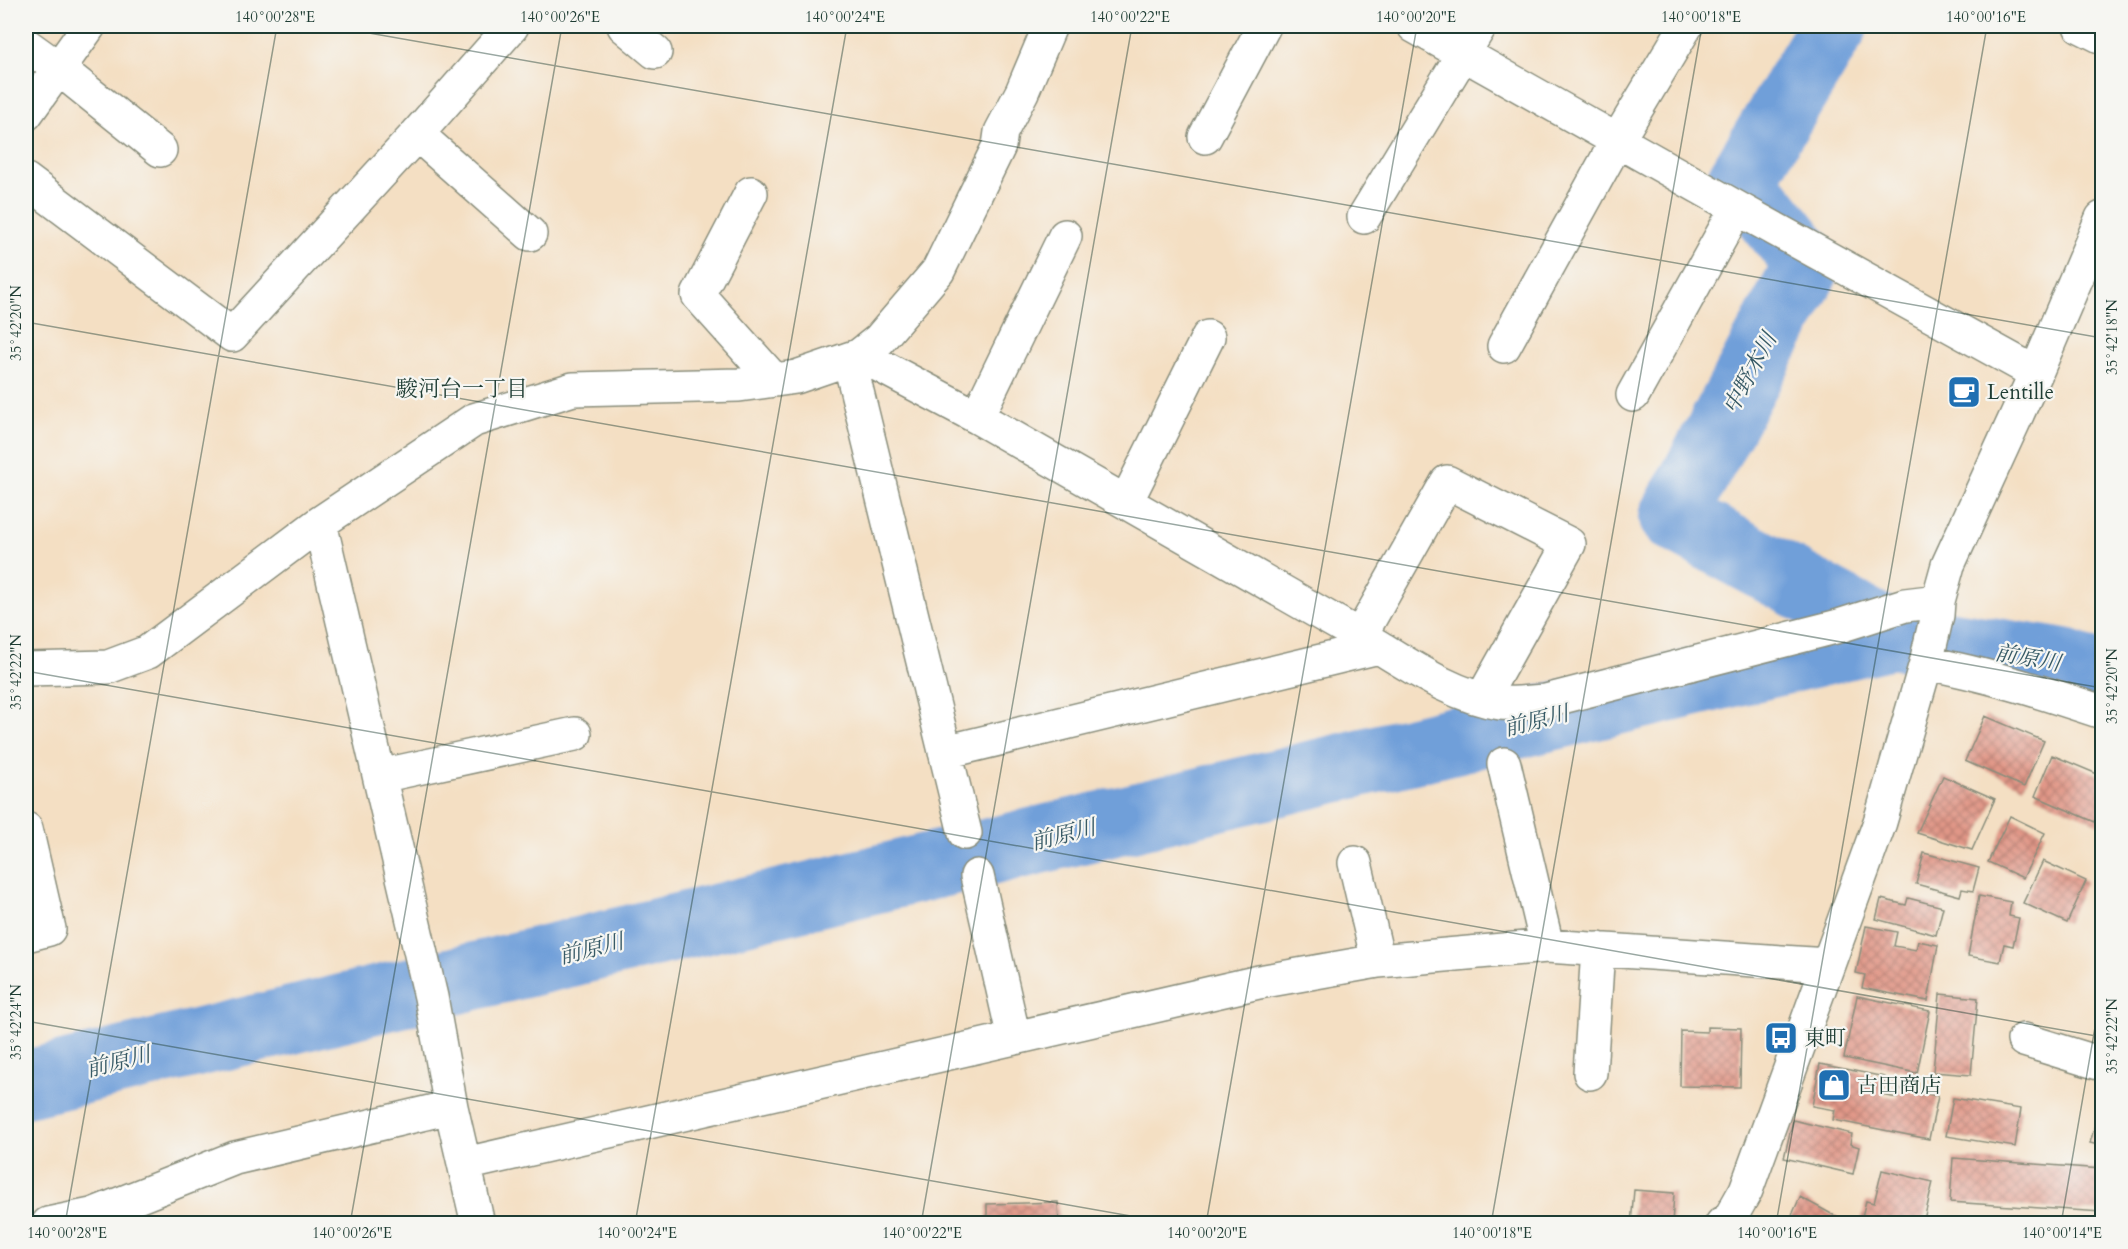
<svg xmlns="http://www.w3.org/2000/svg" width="2128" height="1249" viewBox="0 0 2128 1249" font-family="Cardo,'Noto Serif JP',serif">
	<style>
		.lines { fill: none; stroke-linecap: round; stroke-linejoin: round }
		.river { stroke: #709fd9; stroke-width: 68 }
		.building { fill: url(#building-cross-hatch) }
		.minor-casing { stroke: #8a8e7c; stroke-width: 36 }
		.minor { stroke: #fff; stroke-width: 33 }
		.ticks { fill: none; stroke: #1f3d34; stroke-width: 1.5; stroke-opacity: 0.45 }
		.labels { text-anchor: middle; stroke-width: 4.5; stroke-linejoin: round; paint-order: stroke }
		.poi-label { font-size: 21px; fill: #1f3d34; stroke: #f6f6f2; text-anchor: start }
		.water-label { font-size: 22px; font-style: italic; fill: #375a66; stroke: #f6f6f2 }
		.neighbourhood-label { font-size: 22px; fill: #1f3d34; stroke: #f6f6f2 }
		.neatline { fill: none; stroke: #1f3d34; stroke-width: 2 }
		.ticks-label { font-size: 15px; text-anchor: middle; fill: #1f3d34 }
	</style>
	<defs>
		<pattern id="building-cross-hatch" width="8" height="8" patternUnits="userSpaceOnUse" patternTransform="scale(1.5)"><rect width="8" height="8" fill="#e19787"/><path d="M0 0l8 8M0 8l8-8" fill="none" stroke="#b67c6f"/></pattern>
	</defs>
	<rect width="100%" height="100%" fill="#f6f6f2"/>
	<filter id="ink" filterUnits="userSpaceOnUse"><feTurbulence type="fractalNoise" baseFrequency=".0167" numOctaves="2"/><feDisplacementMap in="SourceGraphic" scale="12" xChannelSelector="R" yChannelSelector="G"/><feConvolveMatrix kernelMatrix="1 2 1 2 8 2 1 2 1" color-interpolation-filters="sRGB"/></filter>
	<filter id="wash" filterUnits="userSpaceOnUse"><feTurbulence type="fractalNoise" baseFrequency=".008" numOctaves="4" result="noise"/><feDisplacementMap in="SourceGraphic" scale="24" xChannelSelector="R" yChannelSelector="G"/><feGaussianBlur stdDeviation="1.35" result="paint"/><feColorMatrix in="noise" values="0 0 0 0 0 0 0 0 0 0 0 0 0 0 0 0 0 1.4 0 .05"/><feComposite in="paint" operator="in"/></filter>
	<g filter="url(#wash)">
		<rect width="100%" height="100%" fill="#f4dfc3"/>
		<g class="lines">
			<!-- river -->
			<path class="river" d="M 1834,26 L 1741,180 L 1808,264 L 1673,517 L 1891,635
				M 26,1084 L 1891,635 L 2065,663 L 2102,676"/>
		</g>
		<g id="blocks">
			<!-- building -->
			<path class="building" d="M 1985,716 L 2044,741 L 2024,787 L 1965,761 Z
				M 2052,755 L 2102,776 L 2102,825 L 2035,796 Z
				M 1943,776 L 1995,799 L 1972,850 L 1917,833 Z
				M 2010,816 L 2045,833 L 2023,878 L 1988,862 Z
				M 1924,853 L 1979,868 L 1973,891 L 1962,889 L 1960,896 L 1916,884 Z
				M 2043,861 L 2086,881 L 2067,923 L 2023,903 Z
				M 1979,896 L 2011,902 L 2009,916 L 2019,918 L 2013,946 L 2004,944 L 2000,962 L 1968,956 Z
				M 1908,898 L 1943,907 L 1936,935 L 1876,919 L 1881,899 L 1906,905 Z
				M 1866,926 L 1897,932 L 1894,946 L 1916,950 L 1918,941 L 1938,945 L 1928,1001 L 1862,988 L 1865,975 L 1856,973 Z
				M 1940,994 L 1978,998 L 1971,1075 L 1933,1072 Z
				M 1857,996 L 1930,1011 L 1917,1073 L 1844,1058 Z
				M 1707,1027 L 1741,1028 L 1740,1087 L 1680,1086 L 1681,1031 L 1707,1032 Z
				M 1820,1064 L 1885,1077 L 1882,1095 L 1897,1098 L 1898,1089 L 1938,1096 L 1929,1139 L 1833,1120 L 1835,1110 L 1812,1106 Z
				M 1953,1098 L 2021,1109 L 2015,1147 L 1946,1136 Z
				M 2102,1100 L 2102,1146 L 2090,1143 Z
				M 1793,1120 L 1852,1134 L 1850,1144 L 1859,1147 L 1853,1174 L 1784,1158 Z
				M 1953,1158 L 2102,1169 L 2102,1212 L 1950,1202 Z
				M 1882,1170 L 1933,1182 L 1923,1224 L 1860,1224 L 1866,1201 L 1874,1203 Z
				M 1634,1190 L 1674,1193 L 1672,1224 L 1631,1224 Z
				M 1800,1197 L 1850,1224 L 1788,1224 Z
				M 1058,1202 L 1059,1224 L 987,1224 L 987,1204 Z"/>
		</g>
	</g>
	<g filter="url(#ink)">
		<use href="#blocks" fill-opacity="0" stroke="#8a8e7c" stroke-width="1.5"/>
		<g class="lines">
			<defs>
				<path id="minor" d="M 624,26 L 655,52
					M 1414,26 L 1737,208 L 2036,373
					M 2080,26 L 2102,37
					M 26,45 L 58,68 L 160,150
					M 26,114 L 89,26
					M 417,134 L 530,234
					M 1205,137 L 1264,26
					M 26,180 L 232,335 L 417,134 L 512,26
					M 751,193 L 698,295 L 774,380
					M 1364,217 L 1480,26
					M 1504,346 L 1617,141 L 1686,26
					M 860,355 L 977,417 L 1379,647 C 1415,669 1457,697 1500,703 C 1514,704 1531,702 1546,701 L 1839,626 L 1905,605 L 1938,601
					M 849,359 L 965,833
					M 1633,395 L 1737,208
					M 977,417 L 1065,236
					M 1126,502 L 1208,337
					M 320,523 L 431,997 L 451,1107 L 478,1224
					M 1360,636 L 1447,482 L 1569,544 L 1482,699
					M 1926,663 C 1986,674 2045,693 2102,712
					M 26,669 L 108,667 L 148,652 L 320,523 L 474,420 L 573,389 L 739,385 L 796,377 L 860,355 L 879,340 L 938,271 L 999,146 L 1001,132 L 1022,92 L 1050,26
					M 945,752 L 1379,647
					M 1504,764 L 1547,946
					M 380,776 L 575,734
					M 26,829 L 49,929 L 26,935
					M 1355,863 L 1378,961
					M 977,876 L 1014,1038
					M 2024,1040 L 2102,1064
					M 1590,1073 L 1598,949
					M 465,1164 L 1259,982 L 1378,961 L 1547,946 L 1827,965
					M 48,1224 L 92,1215 L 235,1158 L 451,1107
					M 1722,1224 L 1729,1220 L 1746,1190 L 1880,822 L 1926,663 L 1937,615 L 1938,601 L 1948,565 L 2036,373 L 2102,218"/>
			</defs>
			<!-- minor casing -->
			<use href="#minor" class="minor-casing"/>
			<!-- minor -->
			<use href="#minor" class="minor"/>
		</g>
	</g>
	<!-- ticks -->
	<path class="ticks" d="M 329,26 L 2102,338M 26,322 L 2102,688M 26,671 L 2102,1037M 26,1021 L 1176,1224M 65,1224 L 277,26M 350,1224 L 562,26M 635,1224 L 847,26M 921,1224 L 1132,26M 1206,1224 L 1417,26M 1491,1224 L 1702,26M 1776,1224 L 1987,26M 2061,1224 L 2102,987"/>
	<!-- icons -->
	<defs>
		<symbol id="cafe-square" viewBox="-11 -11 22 22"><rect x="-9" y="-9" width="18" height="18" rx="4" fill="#1f6fb2" stroke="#f6f6f2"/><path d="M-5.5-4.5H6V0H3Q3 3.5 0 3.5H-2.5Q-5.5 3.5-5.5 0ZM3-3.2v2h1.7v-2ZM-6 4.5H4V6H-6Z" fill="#fff"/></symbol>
		<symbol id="bus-square" viewBox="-11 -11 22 22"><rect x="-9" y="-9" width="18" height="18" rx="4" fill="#1f6fb2" stroke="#f6f6f2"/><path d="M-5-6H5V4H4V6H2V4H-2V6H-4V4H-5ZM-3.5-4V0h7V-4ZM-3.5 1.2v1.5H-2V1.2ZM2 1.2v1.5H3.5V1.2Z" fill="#fff"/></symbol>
		<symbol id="shop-square" viewBox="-11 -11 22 22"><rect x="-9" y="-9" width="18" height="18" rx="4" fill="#1f6fb2" stroke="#f6f6f2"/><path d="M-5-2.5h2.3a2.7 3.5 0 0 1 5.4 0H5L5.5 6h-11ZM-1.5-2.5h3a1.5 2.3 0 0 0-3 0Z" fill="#fff"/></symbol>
	</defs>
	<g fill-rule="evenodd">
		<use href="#cafe-square" x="1945" y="373" width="38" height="38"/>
		<use href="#bus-square" x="1762" y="1019" width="38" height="38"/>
		<use href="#shop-square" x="1815" y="1066" width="38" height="38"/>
	</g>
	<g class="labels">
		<!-- poi labels -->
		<g class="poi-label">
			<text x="1987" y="399">Lentille</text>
			<text x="1804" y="1045">東町</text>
			<text x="1857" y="1092">古田商店</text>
		</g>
		<!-- water labels -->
		<g class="water-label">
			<text transform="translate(1749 373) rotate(-62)" y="8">中野木川</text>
			<text transform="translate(2028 657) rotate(10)" y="8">前原川</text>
			<text transform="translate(1536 720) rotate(-14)" y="8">前原川</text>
			<text transform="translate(1063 834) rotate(-14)" y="8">前原川</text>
			<text transform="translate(591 948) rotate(-14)" y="8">前原川</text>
			<text transform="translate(118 1061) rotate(-14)" y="8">前原川</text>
		</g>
		<!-- neighbourhood labels -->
		<g class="neighbourhood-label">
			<text x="462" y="396">駿河台一丁目</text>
		</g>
	</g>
	<!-- margin -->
	<rect width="2128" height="1249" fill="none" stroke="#f6f6f2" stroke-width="66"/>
	<rect x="33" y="33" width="2062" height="1183" class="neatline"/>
	<g class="ticks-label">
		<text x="275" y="22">140°00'28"E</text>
		<text x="560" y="22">140°00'26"E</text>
		<text x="845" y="22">140°00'24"E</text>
		<text x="1130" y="22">140°00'22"E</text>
		<text x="1416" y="22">140°00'20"E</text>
		<text x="1701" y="22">140°00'18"E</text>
		<text x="1986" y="22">140°00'16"E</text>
		<text transform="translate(16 323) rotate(-90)" y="5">35°42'20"N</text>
		<text transform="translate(2112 337) rotate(-90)" y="5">35°42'18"N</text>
		<text transform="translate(16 672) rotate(-90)" y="5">35°42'22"N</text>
		<text transform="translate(2112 686) rotate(-90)" y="5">35°42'20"N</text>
		<text transform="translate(16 1022) rotate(-90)" y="5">35°42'24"N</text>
		<text transform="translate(2112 1036) rotate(-90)" y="5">35°42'22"N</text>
		<text x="67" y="1238">140°00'28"E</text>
		<text x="352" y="1238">140°00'26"E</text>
		<text x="637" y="1238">140°00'24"E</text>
		<text x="922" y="1238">140°00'22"E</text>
		<text x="1207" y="1238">140°00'20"E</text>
		<text x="1492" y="1238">140°00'18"E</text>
		<text x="1777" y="1238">140°00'16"E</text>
		<text x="2062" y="1238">140°00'14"E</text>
	</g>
</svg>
